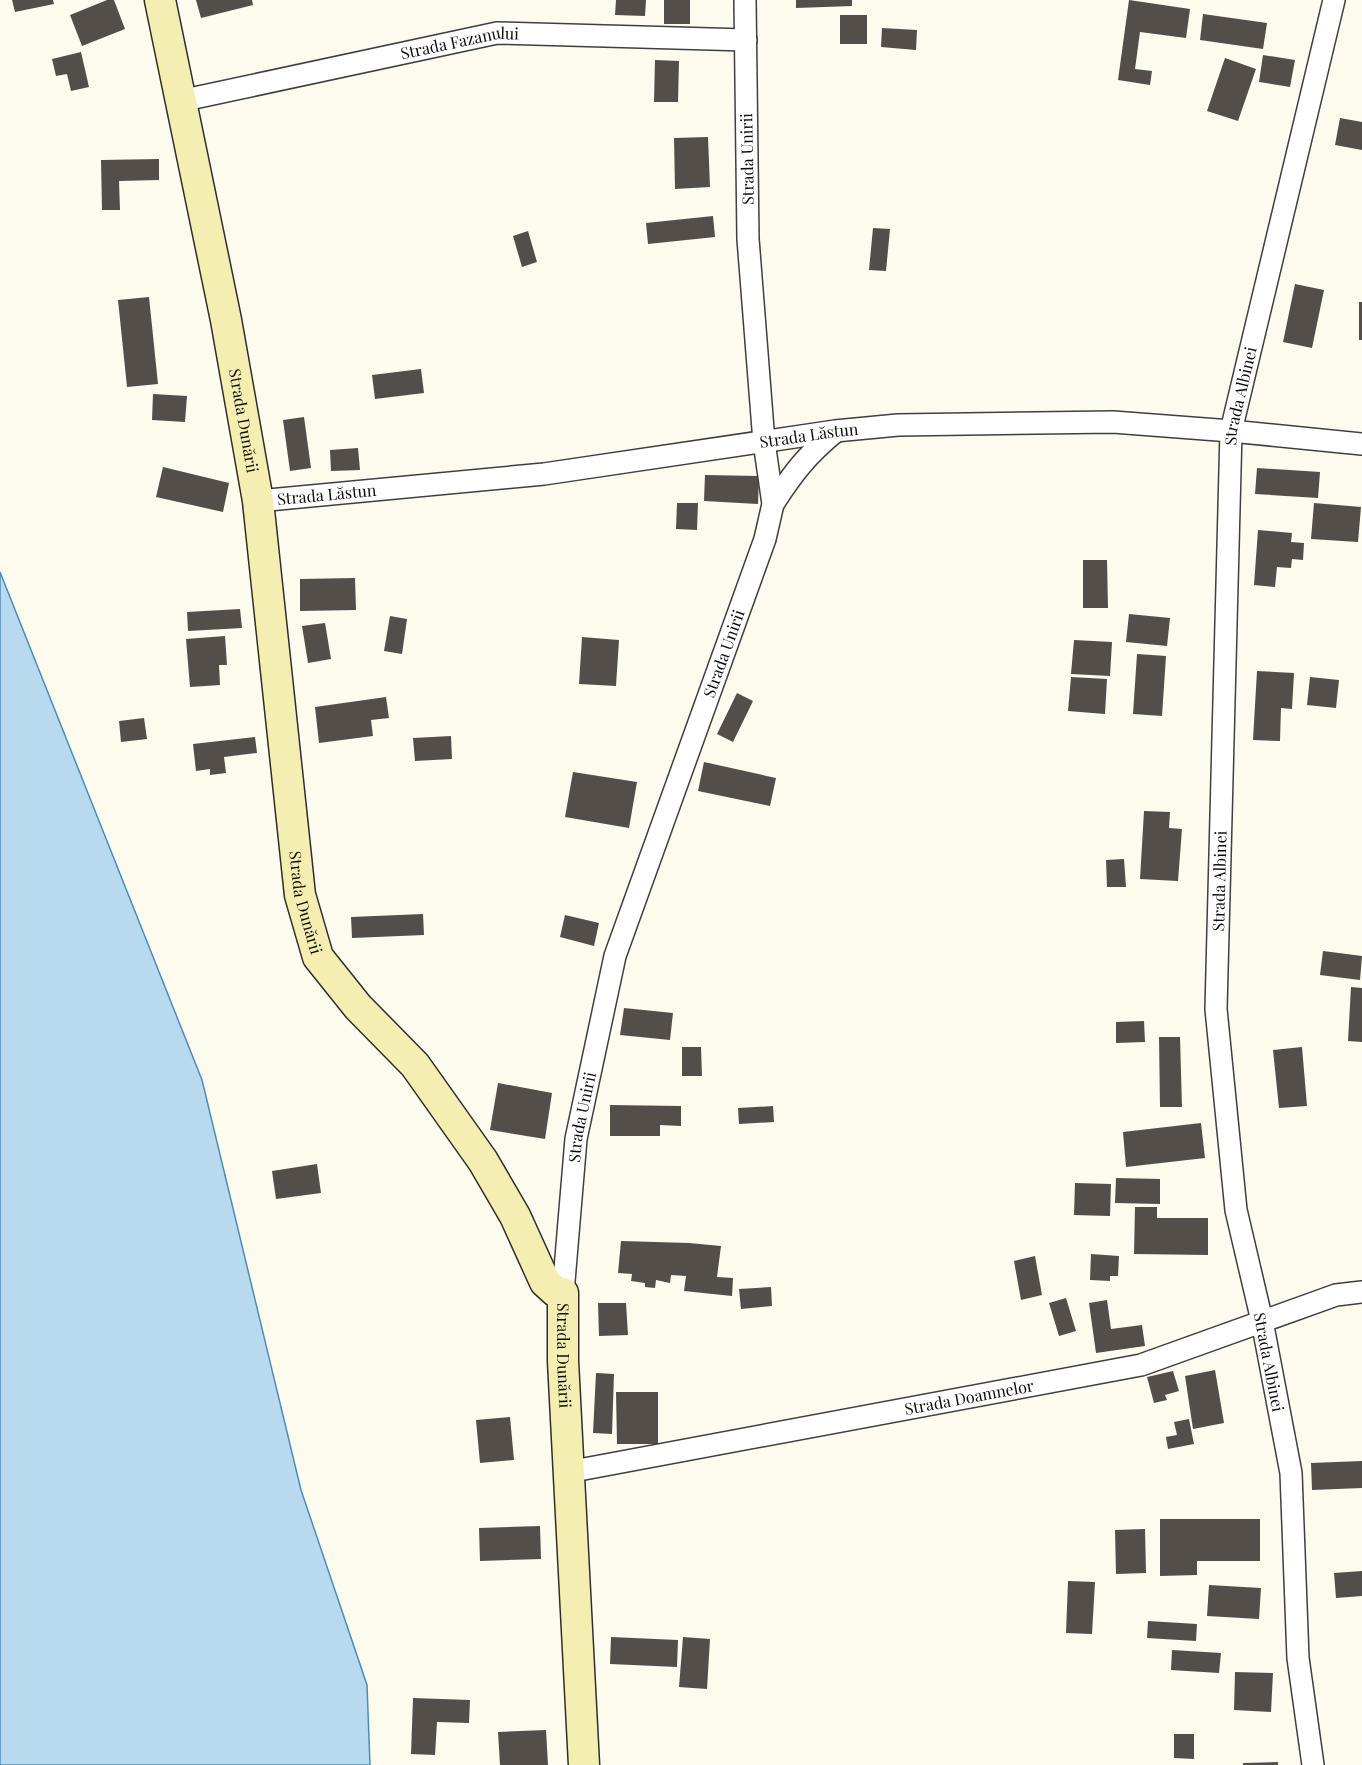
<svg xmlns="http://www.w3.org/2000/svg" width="1362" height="1765" viewBox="0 0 1362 1765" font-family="'Playfair Display',serif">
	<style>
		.water { fill: #b9daee; stroke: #498dbc; stroke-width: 1.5 }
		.building { fill: #544e4a }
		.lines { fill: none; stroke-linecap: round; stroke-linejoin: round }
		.minor-casing { stroke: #3f3f3f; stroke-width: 24 }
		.secondary-casing { stroke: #2e2e2e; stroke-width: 33 }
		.minor { stroke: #fff; stroke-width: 21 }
		.secondary { stroke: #f5eeb1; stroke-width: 30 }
		.labels { text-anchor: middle; stroke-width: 6; stroke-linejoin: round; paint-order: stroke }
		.street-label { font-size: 16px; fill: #0c0c0c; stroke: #fff }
	</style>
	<rect width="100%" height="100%" fill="#fdfaee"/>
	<!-- water -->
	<path class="water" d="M 0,572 L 202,1080 L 301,1490 L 367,1685 L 370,1765 L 0,1765 Z"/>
	<!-- building -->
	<path class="building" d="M 12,0 L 53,0 L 54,4 L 15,12 Z
		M 107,0 L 114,0 L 125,29 L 82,46 L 70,15 Z
		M 196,0 L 252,0 L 253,5 L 201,18 Z
		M 616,0 L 646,0 L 645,16 L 615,15 Z
		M 664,0 L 690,0 L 690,24 L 664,24 Z
		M 796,0 L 852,0 L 852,6 L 796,8 Z
		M 1129,0 L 1190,9 L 1186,38 L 1140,32 L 1135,69 L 1152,71 L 1150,85 L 1118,80 Z
		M 1203,14 L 1267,23 L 1263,49 L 1200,40 Z
		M 840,15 L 867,15 L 867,44 L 840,44 Z
		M 882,28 L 917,30 L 916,50 L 881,47 Z
		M 81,52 L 89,87 L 71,91 L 67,74 L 56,76 L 52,59 Z
		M 1263,55 L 1295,60 L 1290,87 L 1259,82 Z
		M 1225,58 L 1256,69 L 1238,121 L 1207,111 Z
		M 655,60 L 679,61 L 678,102 L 654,102 Z
		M 1340,118 L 1362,122 L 1362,150 L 1335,145 Z
		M 708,137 L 710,187 L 675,189 L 674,138 Z
		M 159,159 L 159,180 L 119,181 L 120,210 L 102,210 L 101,160 Z
		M 713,216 L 715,237 L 648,244 L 646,223 Z
		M 873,228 L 890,229 L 886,271 L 869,270 Z
		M 528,231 L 537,262 L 522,267 L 513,236 Z
		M 1295,284 L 1324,290 L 1312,348 L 1283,342 Z
		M 149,297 L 158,384 L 127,387 L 118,300 Z
		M 1359,302 L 1362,302 L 1362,340 L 1359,340 Z
		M 421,369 L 424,393 L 375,399 L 372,375 Z
		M 153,394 L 187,396 L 185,422 L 152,420 Z
		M 304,417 L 311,468 L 290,471 L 283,420 Z
		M 358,448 L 360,470 L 331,471 L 330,450 Z
		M 163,467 L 229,483 L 223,512 L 156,497 Z
		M 1257,468 L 1320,472 L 1318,498 L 1255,494 Z
		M 705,475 L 759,476 L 758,504 L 704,501 Z
		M 677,503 L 698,503 L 697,530 L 676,529 Z
		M 1314,503 L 1361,507 L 1358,542 L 1311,539 Z
		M 1258,530 L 1292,533 L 1291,542 L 1304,543 L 1303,560 L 1292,559 L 1291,568 L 1277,567 L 1275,587 L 1254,585 Z
		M 1083,560 L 1107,560 L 1108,608 L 1083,608 Z
		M 355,578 L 356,610 L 300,611 L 300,579 Z
		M 240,609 L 242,628 L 188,631 L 187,612 Z
		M 1129,614 L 1170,618 L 1167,646 L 1126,642 Z
		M 390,616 L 407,619 L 402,654 L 384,651 Z
		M 325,623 L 331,659 L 308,663 L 302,626 Z
		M 225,636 L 227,665 L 219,665 L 220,685 L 190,687 L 186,639 Z
		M 582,637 L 619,640 L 616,686 L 579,684 Z
		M 1074,640 L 1112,642 L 1110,676 L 1071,674 Z
		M 1137,654 L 1166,656 L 1162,716 L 1133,714 Z
		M 1257,671 L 1294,673 L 1292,709 L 1281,708 L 1280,741 L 1253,740 Z
		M 1071,677 L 1107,679 L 1105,714 L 1068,711 Z
		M 1310,677 L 1339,680 L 1336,708 L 1307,705 Z
		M 737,693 L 753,701 L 733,742 L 717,734 Z
		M 386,697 L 389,718 L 371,720 L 373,736 L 319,743 L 315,707 Z
		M 144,718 L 147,739 L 121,742 L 119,721 Z
		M 451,736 L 452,759 L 415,761 L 413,738 Z
		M 255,737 L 257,753 L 224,757 L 226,773 L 210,775 L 210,769 L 196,771 L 193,744 Z
		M 704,762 L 776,778 L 770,806 L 698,791 Z
		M 573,772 L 637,782 L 629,828 L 565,817 Z
		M 1144,811 L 1170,812 L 1169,828 L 1182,829 L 1178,881 L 1140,879 Z
		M 1124,859 L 1126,887 L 1107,887 L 1106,860 Z
		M 423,914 L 424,935 L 352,938 L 351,917 Z
		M 565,915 L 599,923 L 594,946 L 560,937 Z
		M 1323,951 L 1362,956 L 1360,980 L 1320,975 Z
		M 1351,987 L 1362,988 L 1362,1042 L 1348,1041 Z
		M 624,1008 L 673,1013 L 670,1040 L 620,1035 Z
		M 1144,1021 L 1145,1042 L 1116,1043 L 1116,1022 Z
		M 1159,1037 L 1180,1037 L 1182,1107 L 1160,1107 Z
		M 682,1047 L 701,1047 L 702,1076 L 682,1076 Z
		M 1302,1047 L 1307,1106 L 1279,1108 L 1273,1050 Z
		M 498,1083 L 552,1093 L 545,1139 L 490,1130 Z
		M 610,1105 L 681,1106 L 681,1126 L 660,1125 L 660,1136 L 610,1136 Z
		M 773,1106 L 774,1122 L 739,1124 L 738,1108 Z
		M 1201,1123 L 1205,1158 L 1126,1167 L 1123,1132 Z
		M 317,1164 L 321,1193 L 276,1199 L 272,1171 Z
		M 1116,1178 L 1160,1179 L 1160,1204 L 1115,1203 Z
		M 1075,1183 L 1111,1184 L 1110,1216 L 1074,1215 Z
		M 1135,1207 L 1157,1207 L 1157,1218 L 1208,1218 L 1208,1255 L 1134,1254 Z
		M 621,1241 L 689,1243 L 721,1246 L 717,1277 L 733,1278 L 732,1296 L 684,1291 L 686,1276 L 671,1275 L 670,1283 L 656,1280 L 655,1288 L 645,1287 L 645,1283 L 631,1281 L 632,1274 L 618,1273 Z
		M 1091,1254 L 1119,1256 L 1118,1276 L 1110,1276 L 1110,1281 L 1090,1280 Z
		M 1035,1256 L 1042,1295 L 1021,1300 L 1014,1261 Z
		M 771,1287 L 772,1306 L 741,1309 L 739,1289 Z
		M 1066,1298 L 1076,1331 L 1059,1336 L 1049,1303 Z
		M 1107,1300 L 1111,1329 L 1142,1325 L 1145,1346 L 1096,1353 L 1089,1303 Z
		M 598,1303 L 626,1303 L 628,1335 L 599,1336 Z
		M 1215,1370 L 1224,1423 L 1193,1429 L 1185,1376 Z
		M 1173,1371 L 1179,1391 L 1165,1395 L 1167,1400 L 1154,1403 L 1147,1377 Z
		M 596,1373 L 614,1374 L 612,1434 L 593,1433 Z
		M 616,1392 L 658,1392 L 658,1444 L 617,1444 Z
		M 510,1417 L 514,1460 L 480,1463 L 476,1420 Z
		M 1189,1419 L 1194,1444 L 1168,1449 L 1166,1437 L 1177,1435 L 1174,1422 Z
		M 1362,1461 L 1362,1488 L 1312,1490 L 1311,1463 Z
		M 1160,1519 L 1260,1519 L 1260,1561 L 1197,1561 L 1197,1575 L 1160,1576 Z
		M 540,1526 L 541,1559 L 480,1561 L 479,1528 Z
		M 1145,1529 L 1146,1573 L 1116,1574 L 1115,1530 Z
		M 1362,1571 L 1362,1596 L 1336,1598 L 1334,1573 Z
		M 1068,1581 L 1095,1582 L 1092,1634 L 1066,1633 Z
		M 1209,1585 L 1261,1588 L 1259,1619 L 1207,1616 Z
		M 1148,1621 L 1197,1624 L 1196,1641 L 1147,1638 Z
		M 611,1637 L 678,1640 L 677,1667 L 610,1664 Z
		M 683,1637 L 710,1639 L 707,1689 L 679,1687 Z
		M 1172,1650 L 1221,1653 L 1219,1673 L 1171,1670 Z
		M 1235,1672 L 1273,1673 L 1271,1712 L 1234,1710 Z
		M 413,1698 L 470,1700 L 469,1723 L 437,1722 L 435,1755 L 411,1754 Z
		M 546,1730 L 548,1765 L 500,1765 L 498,1732 Z
		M 1174,1734 L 1194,1734 L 1194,1759 L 1174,1758 Z
		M 1278,1762 L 1278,1765 L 1243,1765 L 1243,1763 Z"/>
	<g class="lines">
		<defs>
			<g id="minor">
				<path id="s1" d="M 180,101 L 497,33 L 746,40"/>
				<path id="s2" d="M 258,501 L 544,474 L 835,431 L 898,425 L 1113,422 L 1231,431 L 1362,444"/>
				<path d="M 773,504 C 793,473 807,455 835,432"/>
				<path id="s3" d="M 563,1293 L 576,1139 L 615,956 L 765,539 L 773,504 L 764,442 L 748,239 L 745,0"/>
				<path id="s4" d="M 568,1472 L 1141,1365 L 1336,1295 L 1362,1292"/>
				<path id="s5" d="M 1313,1765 L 1298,1658 L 1291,1473 L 1262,1321 L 1236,1210 L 1216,1009 L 1231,431 L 1334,0"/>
			</g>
			<g id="secondary">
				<path id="s6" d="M 160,0 L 226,320 L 258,501 L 300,895 L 318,957 L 358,1007 L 415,1065 L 483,1161 L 515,1216 L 545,1282 L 556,1292 L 563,1293 L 563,1361 L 584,1765"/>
			</g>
		</defs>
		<!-- minor casing -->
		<use href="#minor" class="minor-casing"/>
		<!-- secondary casing -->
		<use href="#secondary" class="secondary-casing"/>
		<!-- minor -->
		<use href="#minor" class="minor"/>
		<!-- secondary -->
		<use href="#secondary" class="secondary"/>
	</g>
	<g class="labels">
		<!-- street labels -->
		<g class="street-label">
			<text dy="6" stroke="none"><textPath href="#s1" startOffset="286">Strada Fazanului</textPath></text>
			<text transform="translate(747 159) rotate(-91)" y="6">Strada Unirii</text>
			<text dy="6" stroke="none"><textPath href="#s5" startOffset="1378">Strada Albinei</textPath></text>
			<text dy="6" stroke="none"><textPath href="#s6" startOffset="429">Strada Dunării</textPath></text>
			<text dy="6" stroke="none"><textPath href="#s2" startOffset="555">Strada Lăstun</textPath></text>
			<text dy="6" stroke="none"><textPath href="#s2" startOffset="69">Strada Lăstun</textPath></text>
			<text dy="6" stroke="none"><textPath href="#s3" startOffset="663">Strada Unirii</textPath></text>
			<text dy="6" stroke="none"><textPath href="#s5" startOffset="892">Strada Albinei</textPath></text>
			<text dy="6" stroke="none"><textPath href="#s6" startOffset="915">Strada Dunării</textPath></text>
			<text dy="6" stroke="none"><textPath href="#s3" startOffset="177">Strada Unirii</textPath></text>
			<text dy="6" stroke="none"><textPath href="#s6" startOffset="1455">Strada Dunării</textPath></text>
			<text transform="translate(1269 1362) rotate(79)" y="6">Strada Albinei</text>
			<text dy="6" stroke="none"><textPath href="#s4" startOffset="408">Strada Doamnelor</textPath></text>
		</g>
	</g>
</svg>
